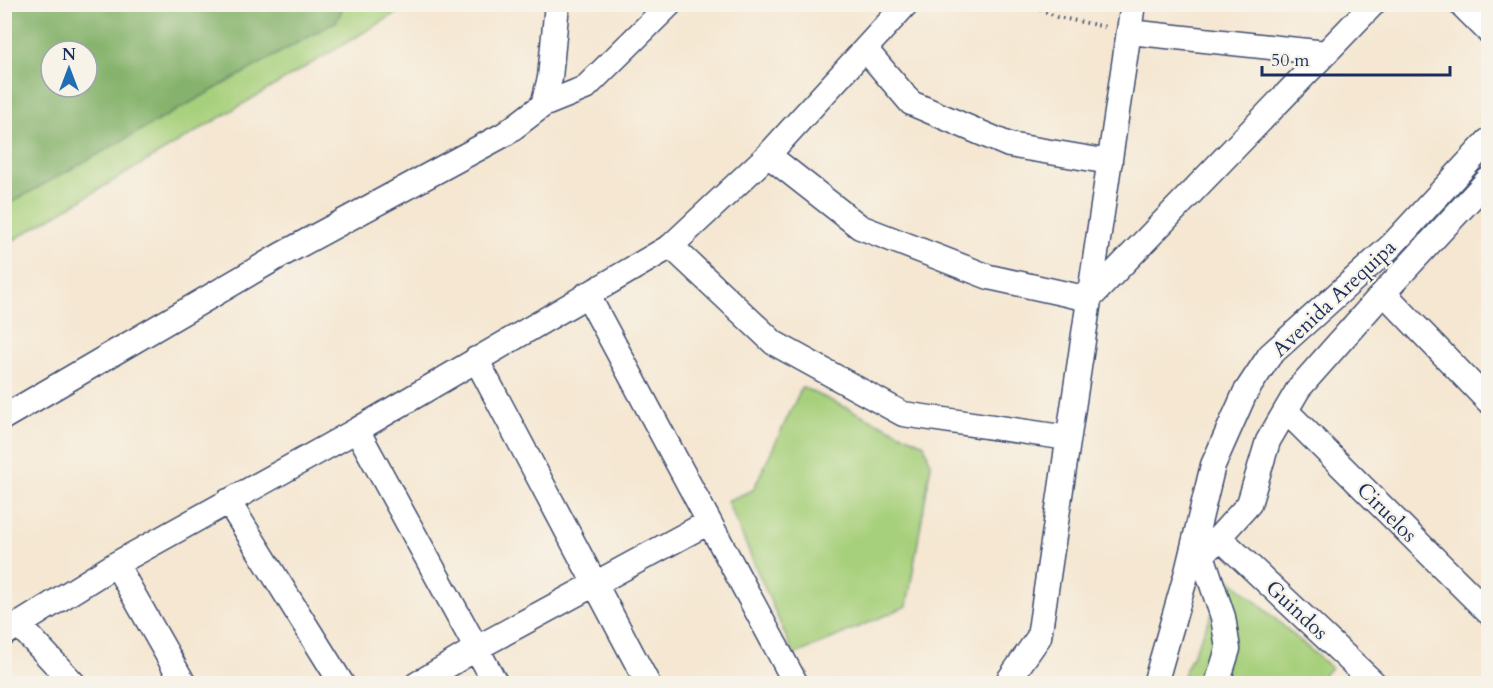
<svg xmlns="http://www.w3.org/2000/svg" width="1493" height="688" viewBox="0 0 1493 688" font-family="Cardo,serif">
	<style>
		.green { fill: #a7d07c; stroke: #61806d; stroke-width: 1.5; fill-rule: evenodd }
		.forest { fill: #85b26c; stroke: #507065; stroke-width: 1.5; fill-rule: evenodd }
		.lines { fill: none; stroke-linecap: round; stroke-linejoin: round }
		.minor-casing { stroke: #3c4b6f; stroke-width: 27 }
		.path { stroke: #3c4b6f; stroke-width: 4; stroke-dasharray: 1.5 4.5; stroke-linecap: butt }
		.minor { stroke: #fff; stroke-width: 24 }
		.labels { text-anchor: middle; stroke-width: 4.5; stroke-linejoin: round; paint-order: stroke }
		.street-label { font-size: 21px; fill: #1b2f5e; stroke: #f7f3e8 }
	</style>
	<rect width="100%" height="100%" fill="#f7f3e8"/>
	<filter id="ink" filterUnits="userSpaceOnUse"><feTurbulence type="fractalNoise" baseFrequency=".0167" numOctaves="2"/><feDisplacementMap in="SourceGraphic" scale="12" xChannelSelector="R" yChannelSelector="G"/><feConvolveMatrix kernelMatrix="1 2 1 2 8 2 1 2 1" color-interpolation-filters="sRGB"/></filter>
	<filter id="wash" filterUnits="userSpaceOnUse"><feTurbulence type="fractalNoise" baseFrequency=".008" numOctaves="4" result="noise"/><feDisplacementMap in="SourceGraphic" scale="24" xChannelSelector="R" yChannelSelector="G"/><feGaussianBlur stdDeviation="1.35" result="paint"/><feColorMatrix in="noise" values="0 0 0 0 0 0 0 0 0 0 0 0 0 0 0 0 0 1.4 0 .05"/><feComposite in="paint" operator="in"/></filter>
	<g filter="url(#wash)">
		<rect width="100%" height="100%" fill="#f5e7d2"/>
		<!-- green -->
		<path class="green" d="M 5,4 L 410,5 L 5,245 ZM 51,51 L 87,51 L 87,87 L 51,87 Z
			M 802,387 L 924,444 L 931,465 L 907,606 L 794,655 L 727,501 L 753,490 Z
			M 1229,578 L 1331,668 L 1315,683 L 1179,684 Z"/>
		<!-- forest -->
		<path class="forest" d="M 5,4 L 344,4 L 344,5 L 337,21 L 5,206 ZM 51,51 L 87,51 L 87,87 L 51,87 Z"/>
	</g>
	<g filter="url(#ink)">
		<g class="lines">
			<defs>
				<path id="minor" d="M 1461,4 L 1488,31
					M 1129,32 L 1326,53
					M 865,49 L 911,103 L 1009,145 L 1110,162
					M 543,105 L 585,88 L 670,4
					M 768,155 L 860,227 L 989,277 L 1089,299 L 1373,4
					M 671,246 L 774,343 L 903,414 L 1068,438
					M 1384,293 L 1488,401
					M 587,294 L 796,684
					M 476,359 L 648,684
					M 1286,411 L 1488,612
					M 4,417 L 281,255 L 505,134 L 543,105 L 550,78 L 557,4
					M 357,430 L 496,684
					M 228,501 L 342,684
					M 1219,537 L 1375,684
					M 1202,555 L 1223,617 L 1228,649 L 1217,684
					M 116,564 L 184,684
					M 1189,570 L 1249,504 L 1268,441 L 1299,388 L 1375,302 L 1488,180
					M 18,624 L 74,684
					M 4,634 L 116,564 L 357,430 L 671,246 L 768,155 L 906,4
					M 417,684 L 477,648 L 709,522
					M 1006,684 L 1039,637 L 1133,4
					M 1155,684 L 1187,572 L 1213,465 L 1245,393 L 1270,355 L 1392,245 L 1488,141"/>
			</defs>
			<!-- minor casing -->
			<use href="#minor" class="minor-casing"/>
			<!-- path -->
			<path class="path" d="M 1029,4 L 1057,17 L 1106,27"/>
			<!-- minor -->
			<use href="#minor" class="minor"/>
		</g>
	</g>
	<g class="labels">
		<!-- street labels -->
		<g class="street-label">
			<text transform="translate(1334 298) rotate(-43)" y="7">Avenida Arequipa</text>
			<text transform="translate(1387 512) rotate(45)" y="7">Ciruelos</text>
			<text transform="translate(1297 610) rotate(43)" y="7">Guindos</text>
		</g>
	</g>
	<!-- margin -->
	<rect width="1493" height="688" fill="none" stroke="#f7f3e8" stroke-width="24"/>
	<!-- north arrow -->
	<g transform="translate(69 69)"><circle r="28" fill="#f7f3e8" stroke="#9fa5b1" stroke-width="1.5"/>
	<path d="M0-4.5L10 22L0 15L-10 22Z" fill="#1f6fb2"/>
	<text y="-9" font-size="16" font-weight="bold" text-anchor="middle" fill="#1b2f5e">N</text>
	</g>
	<!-- scale -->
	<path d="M1262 66v9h188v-9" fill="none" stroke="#1b2f5e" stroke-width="3"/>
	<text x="1271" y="66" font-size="18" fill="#1b2f5e" stroke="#f7f3e8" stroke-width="4.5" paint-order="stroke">50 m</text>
</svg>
